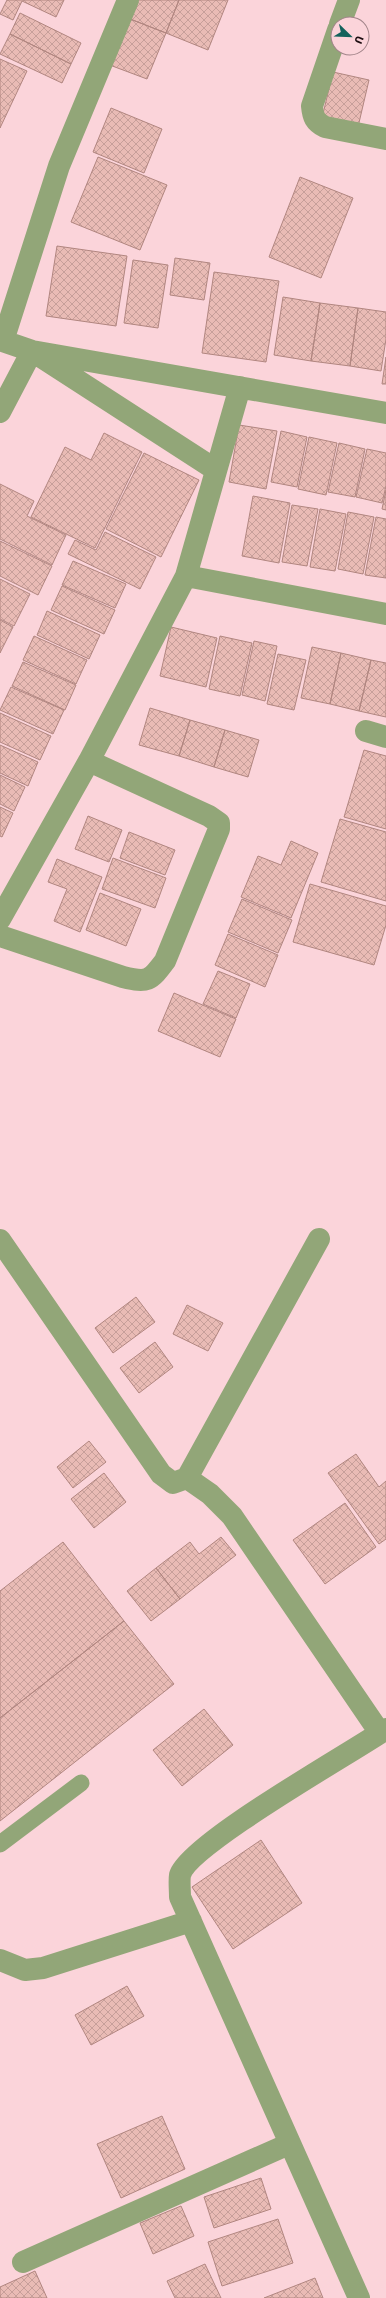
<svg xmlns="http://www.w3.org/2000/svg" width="386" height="2298" viewBox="0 0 386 2298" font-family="Signika,sans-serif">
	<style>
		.building { fill: url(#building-cross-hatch); stroke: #b18680 }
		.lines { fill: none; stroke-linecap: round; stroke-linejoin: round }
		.lane { stroke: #92a678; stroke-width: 17 }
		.street { stroke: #92a678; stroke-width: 22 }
	</style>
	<defs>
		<pattern id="building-cross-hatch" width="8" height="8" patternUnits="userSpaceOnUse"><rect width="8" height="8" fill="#e9bbb5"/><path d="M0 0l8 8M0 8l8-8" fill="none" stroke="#c79f9a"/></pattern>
	</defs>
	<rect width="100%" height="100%" fill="#fbd4da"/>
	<!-- building -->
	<path class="building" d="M 7,0 L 64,0 L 56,17 L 22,1 L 13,20 L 0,14 Z
		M 132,0 L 179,0 L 166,33 L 125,17 Z
		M 179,0 L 228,0 L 208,50 L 166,33 Z
		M 20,13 L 81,43 L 71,64 L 10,34 Z
		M 125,17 L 166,33 L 147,79 L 107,64 Z
		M 10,34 L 71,64 L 62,83 L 0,54 Z
		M 0,59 L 27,71 L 0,128 Z
		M 333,72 L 369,80 L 358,127 L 322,118 Z
		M 111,108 L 162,129 L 144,173 L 93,152 Z
		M 98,157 L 167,185 L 140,250 L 71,222 Z
		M 300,177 L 353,198 L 321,278 L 269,257 Z
		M 57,246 L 127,256 L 116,326 L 46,316 Z
		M 175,258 L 210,263 L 204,300 L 170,295 Z
		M 133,260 L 168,265 L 158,328 L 124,323 Z
		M 214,272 L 279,281 L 266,362 L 202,353 Z
		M 283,297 L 320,303 L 311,361 L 274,355 Z
		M 320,303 L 358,308 L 350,366 L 311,361 Z
		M 358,308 L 386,312 L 386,339 L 381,371 L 350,366 Z
		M 386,357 L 386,384 L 382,384 Z
		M 239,425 L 277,431 L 266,489 L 229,482 Z
		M 281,431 L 307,437 L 297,487 L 271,482 Z
		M 104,433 L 142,452 L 95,548 L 31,517 L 65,447 L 91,460 Z
		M 309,437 L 337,443 L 326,495 L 298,489 Z
		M 339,443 L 365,449 L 355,497 L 328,492 Z
		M 367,449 L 386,453 L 386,486 L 382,503 L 356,497 Z
		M 144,453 L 199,480 L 161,557 L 106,529 Z
		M 0,484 L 34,501 L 27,516 L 66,535 L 52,565 L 0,539 Z
		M 386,490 L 386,510 L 382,509 Z
		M 253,496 L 290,503 L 279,563 L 242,556 Z
		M 292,505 L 318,509 L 307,566 L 282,562 Z
		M 320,509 L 346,514 L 335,571 L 310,567 Z
		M 348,512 L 374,517 L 363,574 L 338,569 Z
		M 376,517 L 386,519 L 386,578 L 365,575 Z
		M 105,532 L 156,557 L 140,589 L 68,554 L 75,540 L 96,550 Z
		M 0,541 L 52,566 L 38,595 L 0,576 Z
		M 73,561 L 126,584 L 115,608 L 62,585 Z
		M 0,579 L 30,594 L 14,626 L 0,619 Z
		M 62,586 L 115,610 L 104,634 L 51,610 Z
		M 47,611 L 100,635 L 89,659 L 37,635 Z
		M 0,620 L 13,627 L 0,653 Z
		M 171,627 L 217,638 L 206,687 L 160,676 Z
		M 34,636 L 87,660 L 76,684 L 23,660 Z
		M 220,636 L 252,643 L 240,696 L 209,689 Z
		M 254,641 L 277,646 L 265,701 L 242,695 Z
		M 312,647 L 341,653 L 330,704 L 301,698 Z
		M 341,653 L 371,660 L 359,711 L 330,704 Z
		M 278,654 L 306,660 L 294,710 L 267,704 Z
		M 371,660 L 386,663 L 386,717 L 359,711 Z
		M 23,662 L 76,685 L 65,710 L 12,686 Z
		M 11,687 L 64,710 L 53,734 L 0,710 Z
		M 150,708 L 190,720 L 179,756 L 139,745 Z
		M 0,713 L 51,736 L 40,760 L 0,742 Z
		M 190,720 L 225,730 L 214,767 L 179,756 Z
		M 225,730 L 259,740 L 248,777 L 214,767 Z
		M 0,745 L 38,762 L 28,786 L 0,773 Z
		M 364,750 L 386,756 L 386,829 L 344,817 Z
		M 0,775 L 25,787 L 14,811 L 0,804 Z
		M 0,807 L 13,813 L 2,837 L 0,836 Z
		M 88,816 L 122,830 L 109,862 L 75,849 Z
		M 340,819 L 386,832 L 386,901 L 321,882 Z
		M 129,832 L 175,850 L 165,875 L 120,858 Z
		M 291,841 L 318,853 L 291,918 L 241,897 L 258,856 L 281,865 Z
		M 113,858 L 166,878 L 155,908 L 102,889 Z
		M 57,859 L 102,877 L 80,932 L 54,921 L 67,889 L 48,882 Z
		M 310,884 L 386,906 L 386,925 L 374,965 L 293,942 Z
		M 100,893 L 141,909 L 126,946 L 86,930 Z
		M 242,899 L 292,920 L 278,953 L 228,932 Z
		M 228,934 L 278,955 L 265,987 L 215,965 Z
		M 218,971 L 250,984 L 236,1018 L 203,1004 Z
		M 174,993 L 236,1019 L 220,1057 L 158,1031 Z
		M 136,1297 L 155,1322 L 113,1353 L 95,1328 Z
		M 187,1305 L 223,1323 L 208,1351 L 173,1334 Z
		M 155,1342 L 173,1367 L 139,1393 L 120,1368 Z
		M 89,1441 L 106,1462 L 73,1488 L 57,1467 Z
		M 356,1454 L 379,1487 L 386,1481 L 386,1539 L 379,1544 L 328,1473 Z
		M 104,1473 L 126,1502 L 94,1528 L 71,1499 Z
		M 345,1503 L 376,1547 L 325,1584 L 293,1540 Z
		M 221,1537 L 236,1555 L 180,1599 L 156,1568 L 190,1542 L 199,1554 Z
		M 63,1542 L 124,1621 L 0,1718 L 0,1591 Z
		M 156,1568 L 180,1599 L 151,1621 L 127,1591 Z
		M 124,1621 L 174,1684 L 0,1821 L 0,1718 Z
		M 204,1709 L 233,1745 L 182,1786 L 153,1750 Z
		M 261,1840 L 302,1903 L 233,1949 L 192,1887 Z
		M 127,1986 L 144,2016 L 91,2045 L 75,2015 Z
		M 162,2116 L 185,2169 L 121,2198 L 97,2144 Z
		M 261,2178 L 271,2209 L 214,2228 L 204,2197 Z
		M 181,2206 L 194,2236 L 153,2254 L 140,2223 Z
		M 278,2219 L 293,2263 L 222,2286 L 208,2242 Z
		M 205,2264 L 221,2298 L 175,2298 L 167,2281 Z
		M 35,2271 L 47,2298 L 0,2298 L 0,2287 Z
		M 315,2278 L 323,2298 L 264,2298 Z"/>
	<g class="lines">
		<!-- lane -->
		<path class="lane" d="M 0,1844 L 81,1783"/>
		<!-- street -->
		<path class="street" d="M 340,24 L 349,0
			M 338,30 L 312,106 C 313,117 315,122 325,127 L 386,139
			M 0,340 L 32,351 L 386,413
			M 3,341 L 59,166 L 128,0
			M 0,412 L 32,351 L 216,470
			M 186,576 L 386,614
			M 366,731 L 386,737
			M 0,919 L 89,761 L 186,576 L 240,387
			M 0,936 L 123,977 C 148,983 150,981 165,961 L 219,829 L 219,823 L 209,816 L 89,761
			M 0,1240 L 161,1474 L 173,1483 L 187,1478 L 319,1239
			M 187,1478 L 210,1494 L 232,1516 L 380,1733
			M 0,1960 L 25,1970 L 43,1968 L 191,1921
			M 23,2262 L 289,2144
			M 359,2298 L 180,1897 C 180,1890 179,1881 180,1875 C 189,1844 351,1753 386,1729"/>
	</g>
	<!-- north arrow -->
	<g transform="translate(350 36) rotate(113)"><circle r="19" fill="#fbd4da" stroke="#a18489"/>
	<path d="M0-3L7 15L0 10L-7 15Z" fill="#14625c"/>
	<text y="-6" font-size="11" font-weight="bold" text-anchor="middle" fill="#1b0b0f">U</text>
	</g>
</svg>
